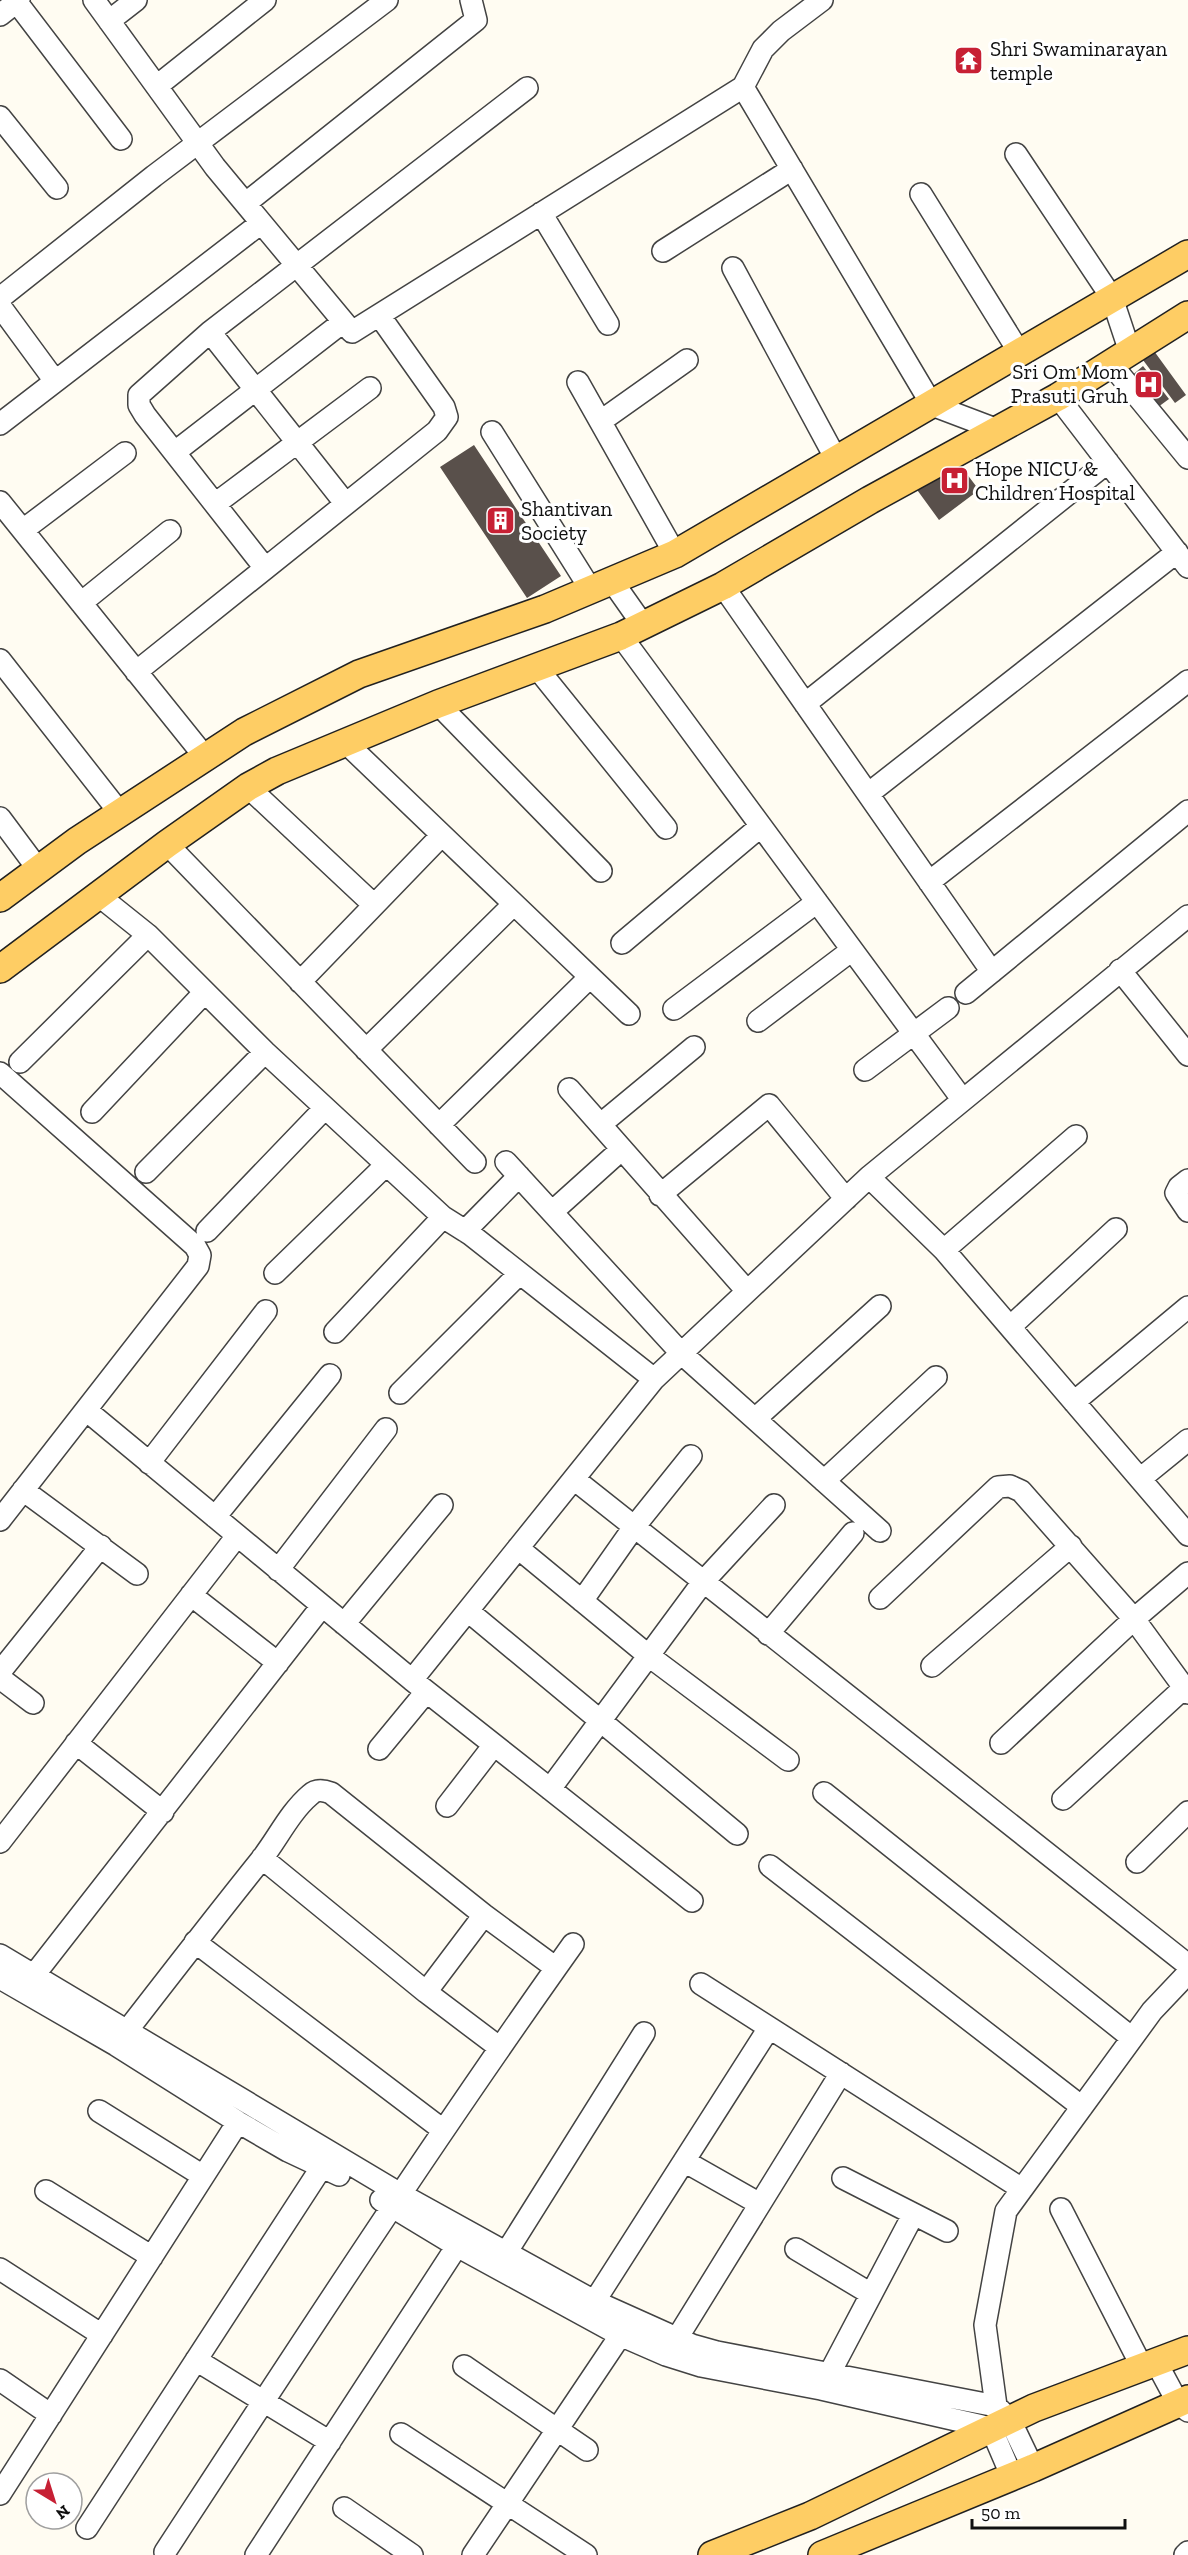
<svg xmlns="http://www.w3.org/2000/svg" width="1188" height="2555" viewBox="0 0 1188 2555" font-family="'Zilla Slab',serif">
	<style>
		.building { fill: #59504b }
		.lines { fill: none; stroke-linecap: round; stroke-linejoin: round }
		.minor-casing { stroke: #434343; stroke-width: 24 }
		.major-casing { stroke: #212121; stroke-width: 30 }
		.minor { stroke: #fff; stroke-width: 21 }
		.major { stroke: #fecd64; stroke-width: 27 }
		.labels { text-anchor: middle; stroke-width: 6; stroke-linejoin: round; paint-order: stroke }
		.poi-label { font-size: 21px; fill: #101010; stroke: #fff; text-anchor: start }
	</style>
	<rect width="100%" height="100%" fill="#fffcf2"/>
	<!-- building -->
	<path class="building" d="M 1154,351 L 1186,395 L 1175,403 L 1143,360 Z
		M 1143,366 L 1169,399 L 1154,410 L 1129,378 Z
		M 474,445 L 561,576 L 527,598 L 440,467 Z
		M 954,457 L 979,490 L 939,520 L 915,487 Z"/>
	<g class="lines">
		<defs>
			<path id="minor" d="M 15,0 L 121,139
				M 94,0 L 215,167 L 352,332 L 743,87 L 932,405 L 998,430
				M 0,15 L 19,0
				M 109,21 L 136,0
				M 157,86 L 265,0
				M 743,87 L 763,49 L 781,31 L 822,0
				M 0,117 L 57,188
				M 1016,154 L 1112,298 L 1130,352
				M 921,194 L 1019,352
				M 246,203 L 476,20 L 471,0
				M 541,213 L 608,324
				M 663,251 L 792,169
				M 733,268 L 836,459
				M 0,298 L 154,176 L 387,0
				M 0,306 L 55,381
				M 210,332 L 345,503
				M 1111,364 L 1188,458
				M 578,382 L 675,554
				M 1058,397 L 1188,567
				M 601,421 L 687,360
				M 0,424 L 261,223
				M 492,432 L 591,590
				M 175,452 L 343,322
				M 0,502 L 205,757
				M 215,504 L 370,388
				M 23,530 L 125,453
				M 265,568 L 145,415 L 139,405 L 139,395 L 210,332 L 527,88
				M 612,581 L 643,625
				M 723,586 L 992,972
				M 81,603 L 170,531
				M 621,636 L 962,1099
				M 0,660 L 120,813
				M 537,668 L 666,828
				M 136,672 L 437,431 L 447,417 L 444,407 L 379,315
				M 438,704 L 601,871
				M 805,704 L 1108,462
				M 344,741 L 629,1014
				M 248,787 L 374,905
				M 868,794 L 1177,552
				M 0,818 L 38,869
				M 167,844 L 475,1162
				M 929,882 L 1188,681
				M 98,895 L 148,935 L 265,1052 L 443,1217 L 470,1234 L 654,1379
				M 1188,916 L 869,1177 L 944,1250 L 1188,1535
				M 622,943 L 761,826
				M 1120,970 L 1188,1055
				M 300,982 L 442,835
				M 966,993 L 1188,811
				M 674,1009 L 817,902
				M 758,1021 L 852,950
				M 366,1050 L 514,904
				M 20,1062 L 148,935
				M 865,1070 L 948,1008
				M 0,1073 L 195,1246 L 200,1255 L 198,1266 L 0,1520
				M 569,1089 L 747,1291
				M 92,1112 L 204,993
				M 601,1124 L 694,1047
				M 439,1125 L 590,977
				M 506,1162 L 681,1353 L 880,1531
				M 146,1172 L 265,1052
				M 1188,1180 L 1179,1187 L 1176,1193 L 1188,1211
				M 660,1195 L 769,1105 L 846,1199
				M 552,1212 L 622,1149
				M 207,1231 L 325,1108
				M 465,1231 L 519,1176
				M 944,1250 L 1076,1136
				M 275,1273 L 386,1165
				M 1010,1327 L 1116,1229
				M 335,1332 L 443,1217
				M 400,1393 L 519,1274
				M 1074,1402 L 1188,1307
				M 86,1410 L 412,1680 L 692,1901
				M 755,1419 L 880,1306
				M 149,1463 L 266,1311
				M 574,1479 L 1188,1965
				M 1140,1479 L 1188,1440
				M 824,1481 L 936,1377
				M 23,1490 L 137,1574
				M 215,1517 L 330,1375
				M 518,1548 L 649,1656 L 788,1760
				M 278,1570 L 386,1429
				M 191,1595 L 278,1663
				M 880,1598 L 998,1487 L 1010,1486 L 1021,1491 L 1134,1619 L 1188,1693
				M 582,1601 L 634,1527 L 691,1456
				M 468,1611 L 737,1834
				M 344,1624 L 442,1505
				M 768,1634 L 853,1533
				M 932,1666 L 1071,1546
				M 0,1672 L 101,1546
				M 0,1678 L 33,1703
				M 412,1680 L 654,1379 L 869,1177
				M 76,1743 L 163,1812
				M 1001,1743 L 1134,1619 L 1188,1573
				M 379,1749 L 426,1692
				M 550,1789 L 703,1582 L 774,1505
				M 824,1793 L 1132,2038
				M 1063,1799 L 1184,1688
				M 447,1806 L 494,1745
				M 0,1842 L 237,1536
				M 262,1858 L 426,1992 L 500,2048
				M 1137,1862 L 1188,1812
				M 770,1866 L 1082,2107
				M 195,1942 L 443,2130
				M 0,1955 L 402,2195 L 594,2301 L 692,2345 L 717,2352 L 996,2406 L 1010,2420 L 1033,2468
				M 556,1968 L 573,1944
				M 0,1978 L 116,2045 L 238,2122 L 288,2151 L 339,2175
				M 27,1984 L 322,1606
				M 701,1984 L 1022,2189
				M 426,1992 L 484,1915
				M 116,2045 C 164,1983 211,1922 260,1861 C 277,1840 289,1813 310,1795 C 316,1789 323,1790 331,1793 L 484,1915 L 556,1968 C 421,2159 293,2356 165,2552
				M 99,2111 L 203,2176
				M 684,2161 L 760,2204
				M 843,2178 L 947,2231
				M 46,2191 L 152,2257
				M 381,2200 L 457,2246 L 620,2335 L 666,2355 L 701,2366 L 821,2389 L 991,2428 L 1012,2477
				M 1061,2209 L 1142,2367
				M 796,2249 L 871,2294
				M 499,2264 L 644,2033
				M 0,2269 L 102,2335
				M 587,2313 L 769,2028
				M 671,2348 L 841,2073
				M 196,2360 L 330,2442
				M 1156,2362 L 1178,2403 L 1188,2411
				M 464,2366 L 587,2450
				M 0,2380 L 51,2415
				M 824,2384 L 913,2215
				M 996,2406 L 985,2325 L 1006,2211 L 1152,2011 L 1188,1973
				M 401,2434 L 586,2555
				M 0,2494 L 238,2122
				M 344,2508 L 412,2555
				M 87,2528 L 323,2165
				M 256,2555 L 457,2246
				M 473,2555 L 628,2324
				M 1185,2555 L 1188,2552"/>
			<path id="major" d="M 0,898 L 77,841 L 244,732 L 359,674 L 545,609 L 675,554 L 1188,254
				M 0,969 L 167,844 L 248,787 L 277,771 L 438,704 L 621,636 L 723,586 L 870,500 L 1058,397 L 1188,315
				M 712,2555 L 810,2516 L 1034,2408 L 1188,2350
				M 822,2555 L 1033,2468 L 1188,2399"/>
		</defs>
		<!-- minor casing -->
		<use href="#minor" class="minor-casing"/>
		<!-- major casing -->
		<use href="#major" class="major-casing"/>
		<!-- minor -->
		<use href="#minor" class="minor"/>
		<!-- major -->
		<use href="#major" class="major"/>
	</g>
	<!-- icons -->
	<defs>
		<symbol id="temple-square" viewBox="-11 -11 22 22"><rect x="-9" y="-9" width="18" height="18" rx="4" fill="#c72034" stroke="#fff"/><path d="M0-6L5-2H3V0L6.5 2.5H4V6H1.5V3h-3V6H-4V2.5H-6.5L-3 0V-2H-5Z" fill="#fff"/></symbol>
		<symbol id="hospital-square" viewBox="-11 -11 22 22"><rect x="-9" y="-9" width="18" height="18" rx="4" fill="#c72034" stroke="#fff"/><path d="M-5-5h3v3.5h4V-5h3V5h-3V1.5h-4V5h-3Z" fill="#fff"/></symbol>
		<symbol id="building-square" viewBox="-11 -11 22 22"><rect x="-9" y="-9" width="18" height="18" rx="4" fill="#c72034" stroke="#fff"/><path d="M-4-6H4V6H1V3H-1V6H-4ZM-2.5-4.3h1.7v1.8h-1.7ZM.8-4.3h1.7v1.8H.8ZM-2.5-1h1.7V.8h-1.7ZM.8-1h1.7V.8H.8Z" fill="#fff"/></symbol>
	</defs>
	<g fill-rule="evenodd">
		<use href="#temple-square" x="952" y="44" width="33" height="33"/>
		<use href="#hospital-square" x="1132" y="368" width="33" height="33"/>
		<use href="#hospital-square" x="938" y="464" width="33" height="33"/>
		<use href="#building-square" x="484" y="504" width="33" height="33"/>
	</g>
	<g class="labels">
		<!-- poi labels -->
		<g class="poi-label">
			<text x="990" y="56">Shri Swaminarayan<tspan x="990" dy="24">temple</tspan></text>
			<text x="1128" y="379" text-anchor="end">Sri Om Mom<tspan x="1128" dy="24">Prasuti Gruh</tspan></text>
			<text x="975" y="476">Hope NICU &amp;<tspan x="975" dy="24">Children Hospital</tspan></text>
			<text x="521" y="516">Shantivan<tspan x="521" dy="24">Society</tspan></text>
		</g>
	</g>
	<!-- north arrow -->
	<g transform="translate(54 2501) rotate(142)"><circle r="28" fill="#ffffff" stroke="#9f9f9f" stroke-width="1.5"/>
	<path d="M0-4.5L10 22L0 15L-10 22Z" fill="#c72034"/>
	<text y="-9" font-size="16" font-weight="bold" text-anchor="middle" fill="#101010">N</text>
	</g>
	<!-- scale -->
	<path d="M972 2519v9h153v-9" fill="none" stroke="#101010" stroke-width="3"/>
	<text x="981" y="2519" font-size="18" fill="#101010" stroke="#ffffff" stroke-width="4.5" paint-order="stroke">50 m</text>
</svg>
